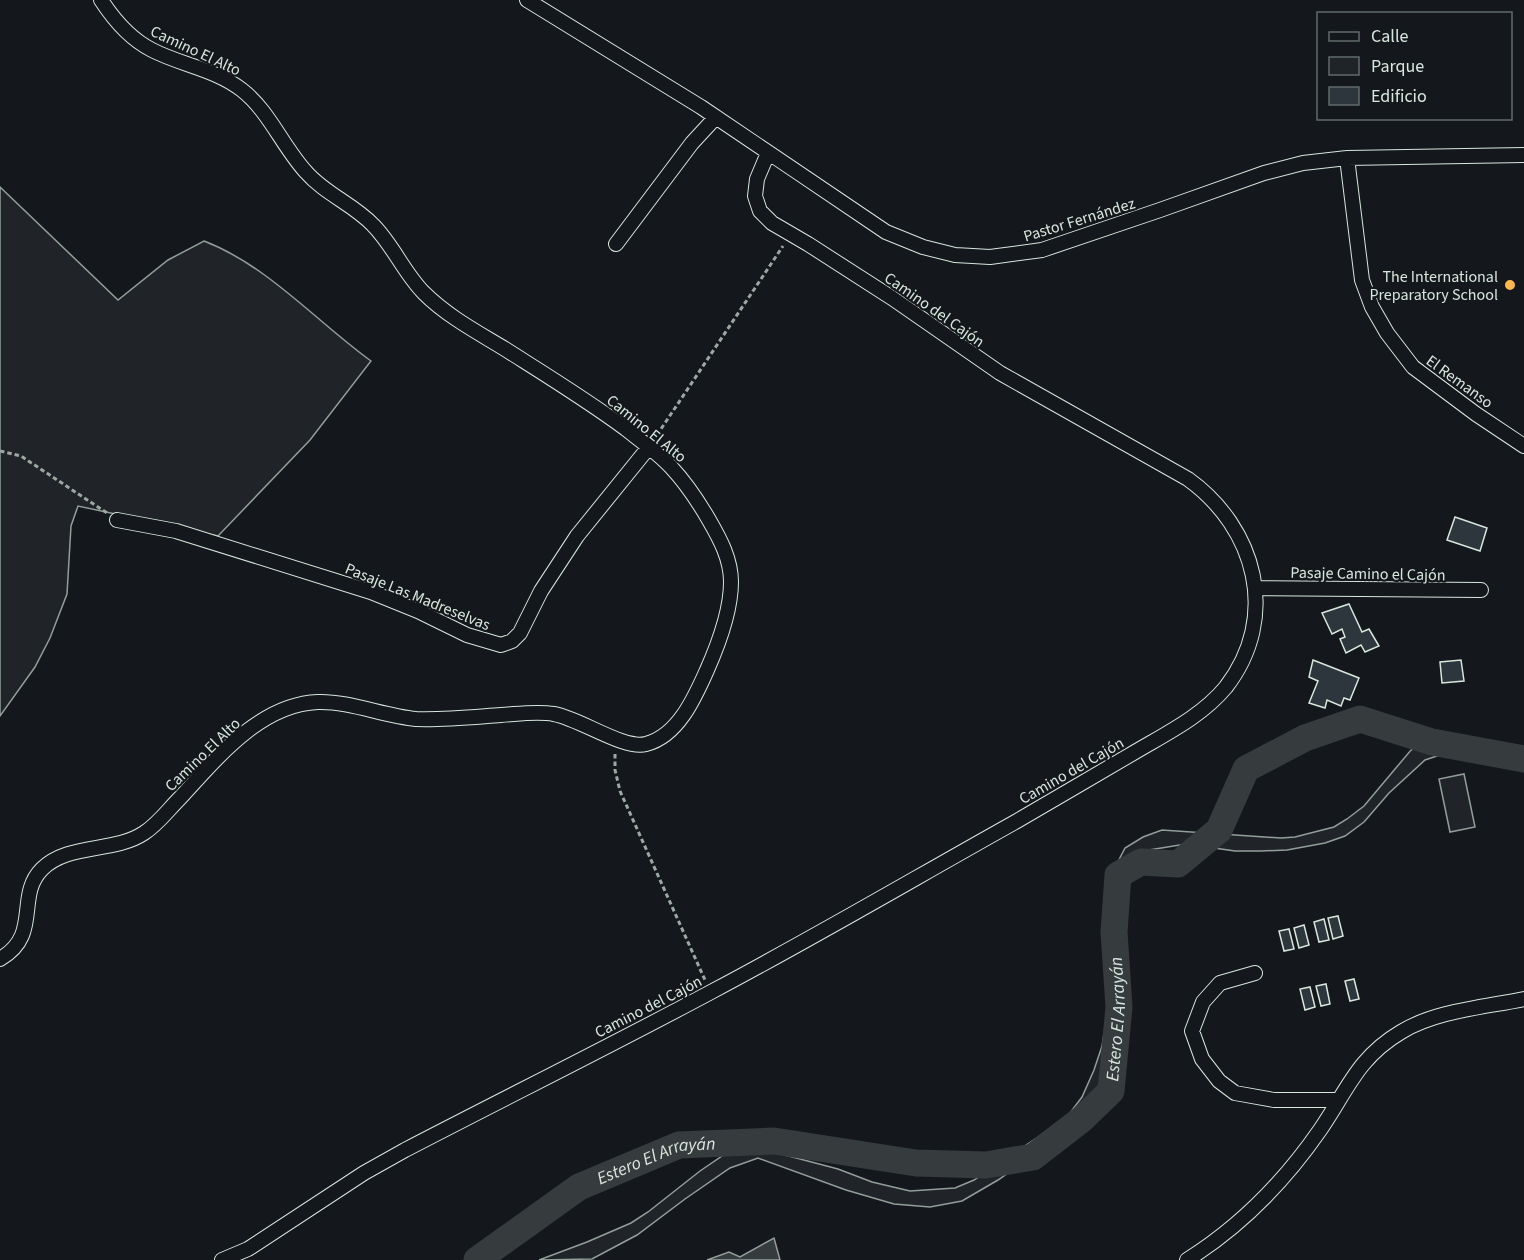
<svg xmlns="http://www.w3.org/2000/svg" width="1524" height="1260" viewBox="0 0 1524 1260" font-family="'Source Sans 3',sans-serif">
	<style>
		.green { fill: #202428; stroke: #939e99; stroke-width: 1.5 }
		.water { fill: #363b3e; stroke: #939e99; stroke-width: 1.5 }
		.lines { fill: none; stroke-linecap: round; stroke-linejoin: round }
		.river { stroke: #363b3e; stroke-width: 27 }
		.building { fill: #2c363c; stroke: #d8e6dc; stroke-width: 1.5 }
		.minor-casing { stroke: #d8e6dc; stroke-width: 16 }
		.path { stroke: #9da8a2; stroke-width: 3; stroke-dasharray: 4.5 3; stroke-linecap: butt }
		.minor { stroke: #14181c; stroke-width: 14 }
		.poi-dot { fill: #ffb74d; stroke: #14181c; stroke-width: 2 }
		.labels { text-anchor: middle; stroke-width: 4.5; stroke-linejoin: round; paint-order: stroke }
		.street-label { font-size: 16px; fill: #d8e6dc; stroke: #14181c }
		.poi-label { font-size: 16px; fill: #d8e6dc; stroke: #14181c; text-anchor: end }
		.water-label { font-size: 18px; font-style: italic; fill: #d8e6dc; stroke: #14181c }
	</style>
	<rect width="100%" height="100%" fill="#14181c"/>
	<!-- green -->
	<path class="green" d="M 0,187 L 118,300 L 168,260 L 204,241 C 267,265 317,322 371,361 L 310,440 L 218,536 L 78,506 L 71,526 L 67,594 L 50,638 L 35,667 L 0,716 Z
		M 1448,739 L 1524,748 L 1524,760 L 1449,752 L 1425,760 L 1389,793 L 1364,822 L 1345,836 L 1325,843 L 1287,850 L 1261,851 L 1235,851 L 1186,844 L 1149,850 L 1133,861 L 1127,870 L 1116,899 L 1122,944 L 1122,980 L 1109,1065 L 1100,1089 L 1085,1116 L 1066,1133 L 998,1180 L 962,1201 L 930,1207 L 894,1204 L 846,1190 L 758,1158 L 730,1168 L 685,1199 L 637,1235 L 592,1259 L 539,1260 L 587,1242 L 631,1223 L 648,1212 L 700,1171 L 731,1150 L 741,1145 L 766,1150 L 838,1169 L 872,1182 L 910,1191 L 955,1188 L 974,1180 L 1038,1137 L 1070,1113 L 1082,1097 L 1094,1070 L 1102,1046 L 1111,989 L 1104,921 L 1108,881 L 1125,848 L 1143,837 L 1162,830 L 1281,838 L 1295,837 L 1334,827 L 1347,819 L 1364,806 L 1411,750 L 1424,744 Z
		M 1464,774 L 1475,827 L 1450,832 L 1439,779 Z"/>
	<!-- water -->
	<path class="water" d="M 774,1238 L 780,1260 L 707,1260 L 729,1252 L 740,1257 Z"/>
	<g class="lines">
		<!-- river -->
		<path class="river" id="s1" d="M 477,1260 L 579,1187 L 679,1145 L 774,1141 L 916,1163 L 986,1165 L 1033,1157 L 1082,1119 L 1111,1091 L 1119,1007 L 1114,932 L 1118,875 L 1141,862 L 1178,864 L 1219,830 L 1246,769 L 1305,738 L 1360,719 L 1432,742 L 1524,759"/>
	</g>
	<!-- building -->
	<path class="building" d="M 1455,517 L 1487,528 L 1480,551 L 1447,540 Z
		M 1349,604 L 1362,632 L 1369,629 L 1379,646 L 1365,652 L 1361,645 L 1346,653 L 1340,639 L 1345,637 L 1342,629 L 1332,634 L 1322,613 Z
		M 1313,660 L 1359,678 L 1350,700 L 1344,698 L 1341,706 L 1327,700 L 1325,708 L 1309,703 L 1318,681 L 1309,677 Z
		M 1461,660 L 1464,681 L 1442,683 L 1440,662 Z
		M 1338,916 L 1343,936 L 1333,939 L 1328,918 Z
		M 1324,919 L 1329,940 L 1319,942 L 1314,922 Z
		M 1304,925 L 1309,945 L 1299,948 L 1294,928 Z
		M 1289,929 L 1294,949 L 1284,951 L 1279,931 Z
		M 1354,979 L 1359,999 L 1350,1001 L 1345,981 Z
		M 1326,984 L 1330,1004 L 1321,1006 L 1316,986 Z
		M 1310,987 L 1315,1007 L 1305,1010 L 1300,989 Z"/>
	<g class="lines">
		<defs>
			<path id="minor" d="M 527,0 L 701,107 L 886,232 L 923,247 L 955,255 L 990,257 L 1042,250 L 1160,210 L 1264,173 L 1303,163 L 1347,158 L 1524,155
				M 1347,158 L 1362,280 L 1372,307 L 1387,333 L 1413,367 L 1476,414 L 1524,446
				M 616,244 L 692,143 L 716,117
				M 117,520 L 176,531 L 371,592 L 418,611 L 467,635 L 501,645 L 512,641 L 520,633 L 541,591 L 577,536 L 649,447
				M 1255,588 L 1481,590
				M 0,959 C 42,935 15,896 42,869 C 68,843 114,853 144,833 C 158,824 168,810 180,798 C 216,759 260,704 318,702 C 349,701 384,716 416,719 C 444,720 473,717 501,715 C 518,714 537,711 554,714 C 581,719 624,750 646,744 C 678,736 695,697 707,670 C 719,643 731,611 731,582 C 731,559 720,539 709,520 C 698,501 686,483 671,467 C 658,453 641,441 626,429 C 587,400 546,375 505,349 C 477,332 447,316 424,293 C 404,273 393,245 373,225 C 353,204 325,194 306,172 C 283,147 269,111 242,90 C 215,69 181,65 152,50 C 130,39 114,20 101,0
				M 1255,973 L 1220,983 L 1203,1002 L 1192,1031 L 1202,1059 L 1219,1081 L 1235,1093 L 1274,1100 L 1339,1100
				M 222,1260 L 248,1249 L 364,1173 L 405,1150 C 507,1097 610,1046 711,992 C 815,937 915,878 1017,821 C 1056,798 1096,775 1135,752 C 1167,733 1202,716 1226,687 C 1280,617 1256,528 1188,479 L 1000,373 L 892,298 L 808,244 L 772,223 L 760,211 L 755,196 L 757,179 L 768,153
				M 1187,1260 C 1241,1226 1284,1182 1320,1130 C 1347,1091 1357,1058 1401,1032 C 1435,1011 1485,1007 1524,999"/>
		</defs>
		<!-- minor casing -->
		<use href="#minor" class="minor-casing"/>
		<!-- path -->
		<path class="path" d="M 657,435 L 783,246
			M 0,451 L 21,456 L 107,513
			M 615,754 L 615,770 L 620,791 L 705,980"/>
		<!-- minor -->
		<use href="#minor" class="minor"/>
	</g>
	<!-- markers -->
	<circle class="poi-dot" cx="1510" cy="285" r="6"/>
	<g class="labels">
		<!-- street labels -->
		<g class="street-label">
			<text transform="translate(196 50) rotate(25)" y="6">Camino El Alto</text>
			<text transform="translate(1079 219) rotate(-17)" y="6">Pastor Fernández</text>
			<text transform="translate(935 309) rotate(35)" y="6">Camino del Cajón</text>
			<text transform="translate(1460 381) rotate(36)" y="6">El Remanso</text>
			<text transform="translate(647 428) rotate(39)" y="6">Camino El Alto</text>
			<text transform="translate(1368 573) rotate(1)" y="6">Pasaje Camino el Cajón</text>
			<text transform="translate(418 596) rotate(22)" y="6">Pasaje Las Madreselvas</text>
			<text transform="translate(202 754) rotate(-44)" y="6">Camino El Alto</text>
			<text transform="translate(1071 770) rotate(-30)" y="6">Camino del Cajón</text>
			<text transform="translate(648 1006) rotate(-27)" y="6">Camino del Cajón</text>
		</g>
		<!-- poi labels -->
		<g class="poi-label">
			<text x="1498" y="282">The International<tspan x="1498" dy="18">Preparatory School</tspan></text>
		</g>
		<!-- water labels -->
		<g class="water-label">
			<text dy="6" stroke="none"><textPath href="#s1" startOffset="765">Estero El Arrayán</textPath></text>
			<text dy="6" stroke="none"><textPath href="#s1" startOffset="208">Estero El Arrayán</textPath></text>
		</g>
	</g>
	<!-- legend -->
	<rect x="1317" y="12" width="195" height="108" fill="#14181c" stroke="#626a69" stroke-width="1.5"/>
	<rect x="1329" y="32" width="30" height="9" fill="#14181c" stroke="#626a69" stroke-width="1.5"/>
	<text x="1371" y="42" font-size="18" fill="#d8e6dc">Calle</text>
	<rect x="1329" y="57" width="30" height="18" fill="#202428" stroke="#626a69" stroke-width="1.5"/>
	<text x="1371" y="72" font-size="18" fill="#d8e6dc">Parque</text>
	<rect x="1329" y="87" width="30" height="18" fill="#2c363c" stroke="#626a69" stroke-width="1.5"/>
	<text x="1371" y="102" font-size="18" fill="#d8e6dc">Edificio</text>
</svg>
